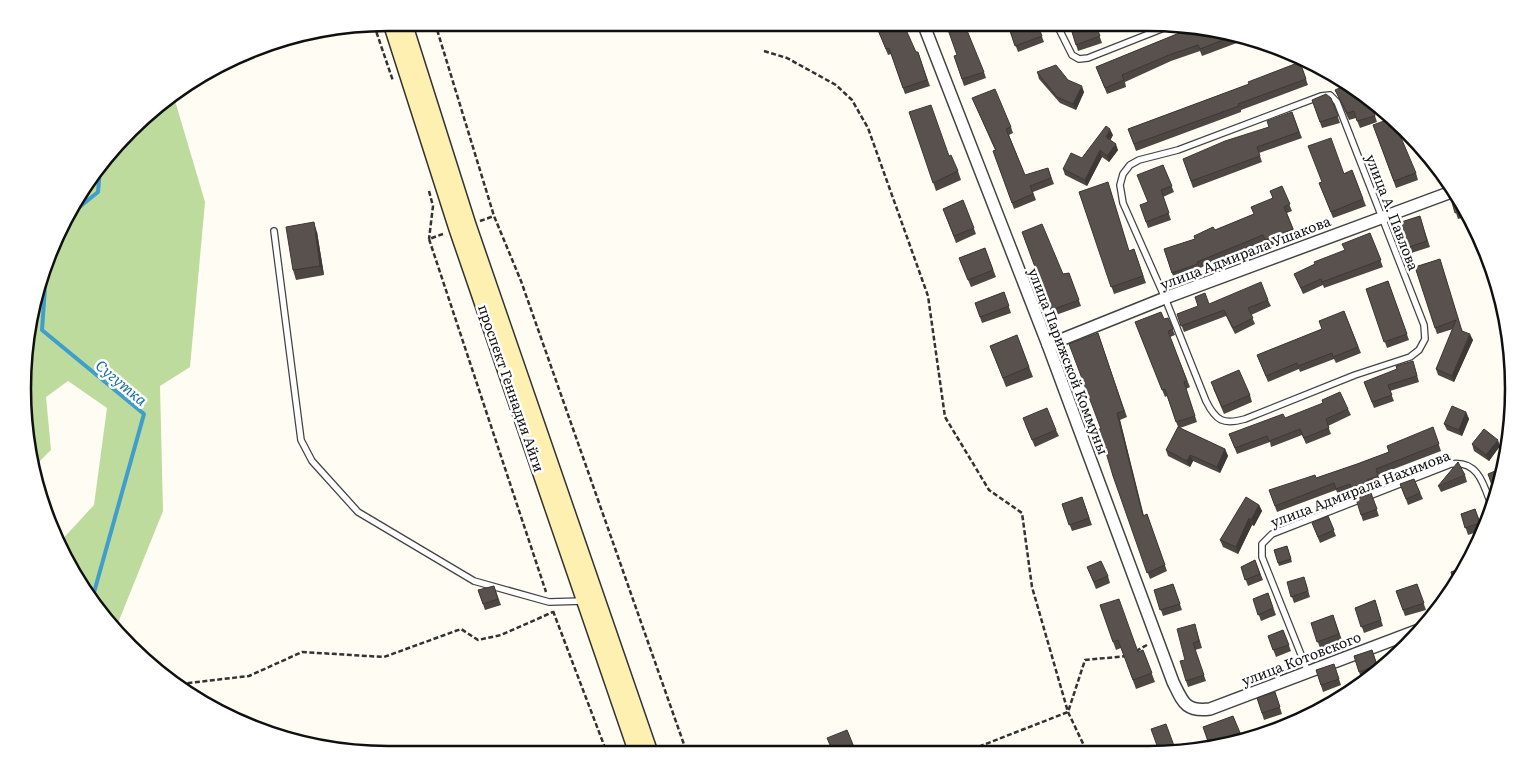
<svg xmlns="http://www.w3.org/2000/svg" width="1536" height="777" font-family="Literata,serif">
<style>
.forest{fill:#bddb9c}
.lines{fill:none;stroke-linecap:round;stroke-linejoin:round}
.stream{stroke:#409ecd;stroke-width:4}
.lane-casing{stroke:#434343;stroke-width:8}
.street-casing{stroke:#434343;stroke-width:14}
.secondary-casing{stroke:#323232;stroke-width:18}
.path{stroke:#323232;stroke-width:2.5;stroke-dasharray:5 2.5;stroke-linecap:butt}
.lane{stroke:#fff;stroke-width:5.5}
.street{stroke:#fff;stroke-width:11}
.secondary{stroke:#fef0b0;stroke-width:15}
.wall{fill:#4d4642}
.shaded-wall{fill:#3e3936}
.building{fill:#59514d;stroke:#3e3936}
.labels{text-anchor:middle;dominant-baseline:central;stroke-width:5;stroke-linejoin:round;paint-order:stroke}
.street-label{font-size:14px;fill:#101010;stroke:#fff}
.water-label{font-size:15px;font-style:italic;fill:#1870a4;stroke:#fff}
.rim{fill:none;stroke:#101010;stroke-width:2.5}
</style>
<rect width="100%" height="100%" fill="#fffcf4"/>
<polygon class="forest" points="173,94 205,202 190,367 160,386 163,511 116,628 60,550 58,544 94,505 107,408 68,381 46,397 51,450 35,466 26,436 30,317 50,249 84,185 165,98"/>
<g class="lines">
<g class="stream">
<polyline points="67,217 98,192 100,169"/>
<polyline points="47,258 42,330 144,414 93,596"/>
</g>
<defs>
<g id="lane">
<polyline points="1056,23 1072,55 1079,59 1088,58 1174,24"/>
<path d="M 1330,95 L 1337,102 L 1424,325 L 1425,339 L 1419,350 L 1410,357 L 1355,375 L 1245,419 C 1223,425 1216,421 1206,401 L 1165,298 L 1123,203 L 1120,185 L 1123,174 L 1130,165 L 1139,160 L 1178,150 L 1321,96 Z"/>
<polyline points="274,231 301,440 312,461 358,512 474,581 549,602 584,601"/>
<path d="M 1308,672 L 1262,557 L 1262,544 L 1272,534 L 1451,464 C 1479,460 1484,486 1492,507"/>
</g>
<g id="street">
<path d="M 923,23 L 1048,345 L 1173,682 C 1183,702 1185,712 1210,709 L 1424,628"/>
<polyline points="1048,345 1165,298 1454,191"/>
</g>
<g id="secondary">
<polyline points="391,23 457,229 637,753"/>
<polyline points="404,23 468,225 650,753"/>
</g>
</defs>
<use href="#lane" class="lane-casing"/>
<use href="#street" class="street-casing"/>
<use href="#secondary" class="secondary-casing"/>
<g class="path">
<polyline points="435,23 494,216 521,281 687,753"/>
<polyline points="374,25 393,81"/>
<polyline points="764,51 787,58 836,85 852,100 868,128 928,296 945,417 989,490 1022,513 1032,587 1068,712 1087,752"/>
<polyline points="429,191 433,206 429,239"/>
<polyline points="480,221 494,216"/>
<polyline points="443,234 429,239 546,592"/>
<polyline points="553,611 607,753"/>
<polyline points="1136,651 1147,645"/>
<polyline points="180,684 249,676 302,652 384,657 461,629 478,640 501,635 553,612"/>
<polyline points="965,752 1068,712 1085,660 1127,656"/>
</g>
<use href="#lane" class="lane"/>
<use href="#street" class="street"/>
<use href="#secondary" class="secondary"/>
</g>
<g class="wall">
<polygon points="875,23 916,52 918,52 930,86 905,94 891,54 888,55"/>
<polygon points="1037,23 1044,42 1018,52 1009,28"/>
<polygon points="1071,23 1095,23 1102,43 1078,51 1072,32 1074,31"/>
<polygon points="1194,27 1242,35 1250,38 1202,56 1200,51 1171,61 1125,82 1126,87 1107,94 1096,67"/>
<polygon points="954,56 984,72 986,78 964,86"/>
<polygon points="1300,62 1308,85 1241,110 1241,112 1136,151 1128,129 1249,84"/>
<polygon points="1037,72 1068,80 1084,92 1076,110 1060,103 1039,79"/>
<polygon points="1335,90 1369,97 1377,122 1360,128 1356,118 1349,120"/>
<polygon points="972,98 1011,127 1013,133 1009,135 1025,175 1048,168 1054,184 1033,192 1036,200 1014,209 993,151 995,150"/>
<polygon points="1331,98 1340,123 1322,128 1312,100"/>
<polygon points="909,112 949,156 958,171 961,180 936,191"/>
<polygon points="1292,112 1302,138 1259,153 1262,162 1193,188 1183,159 1269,127"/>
<polygon points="1373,125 1416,173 1418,180 1396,188"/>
<polygon points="1113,135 1110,140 1118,150 1109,162 1102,157 1087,186 1065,175 1063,169 1082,158"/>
<polygon points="1163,165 1174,192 1163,197 1171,220 1148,228 1140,205 1148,202"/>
<polygon points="1352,170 1366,206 1333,218 1319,183"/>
<polygon points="1282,186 1292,211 1287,213 1296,235 1268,247 1265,242 1200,268 1200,270 1174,279 1164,249 1195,239 1215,230 1254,214 1272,198"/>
<polygon points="1110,189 1129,251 1134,249 1146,283 1114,294 1079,192"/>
<polygon points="1450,195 1464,205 1469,216 1458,219"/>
<polygon points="963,200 976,234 956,243 943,209"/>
<polygon points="1420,216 1430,247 1405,255 1395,224"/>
<polygon points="317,232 324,275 296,280 293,270"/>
<polygon points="1022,232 1063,274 1069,273 1081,306 1053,316"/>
<polygon points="1370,233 1383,267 1324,288 1323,285 1303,294 1294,274 1345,250"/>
<polygon points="985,248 996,277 971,287 959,258"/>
<polygon points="1440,259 1462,331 1473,340 1454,382 1438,375 1436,369 1453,329 1437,334 1415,267"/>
<polygon points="1388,281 1409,340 1387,348 1366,289"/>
<polygon points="1004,292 1011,313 982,323 975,303"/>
<polygon points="1268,300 1271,306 1251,315 1255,324 1235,334 1226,316 1184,332 1177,314 1209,304"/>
<polygon points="1344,311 1361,353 1336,363 1334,359 1300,372 1299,369 1268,382 1257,355 1322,329"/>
<polygon points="1168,318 1175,335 1170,337 1190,387 1186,389 1197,422 1180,428 1225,449 1228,456 1220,473 1193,461 1190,467 1168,456 1166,450 1178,427 1167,396 1165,397 1135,322 1164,319"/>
<polygon points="1098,333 1127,417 1120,420 1144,516 1147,514 1167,571 1150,579 1113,476 1101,429"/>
<polygon points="1017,335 1033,377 1006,387 990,346"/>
<polygon points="1415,368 1419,382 1390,391 1394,401 1374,408 1364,382"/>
<polygon points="1213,388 1250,395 1252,402 1224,414"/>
<polygon points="1348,409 1351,415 1328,426 1331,434 1306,444 1302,435 1271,447 1270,442 1237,454 1229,434 1285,418"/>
<polygon points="1466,412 1469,419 1462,436 1447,430 1444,424"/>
<polygon points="1025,424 1056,430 1059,436 1035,447"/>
<polygon points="1433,427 1441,451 1378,475 1381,482 1369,486 1370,490 1355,497 1353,491 1339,496 1336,490 1277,512 1269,490 1316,478 1357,464 1389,452"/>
<polygon points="1472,444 1500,446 1489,461 1474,451"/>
<polygon points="1503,471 1497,492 1495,492 1488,474"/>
<polygon points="1465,475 1467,482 1441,492 1438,486"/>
<polygon points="1414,479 1423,499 1408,505 1400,484"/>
<polygon points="1371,493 1379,516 1363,521 1361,515"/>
<polygon points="1082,497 1092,525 1072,531 1062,504"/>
<polygon points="1259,505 1262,511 1254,526 1252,525 1238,554 1223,547 1220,540"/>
<polygon points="1475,509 1483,530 1468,535 1461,514"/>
<polygon points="1328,516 1336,536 1320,543 1312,523"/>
<polygon points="1287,546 1292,562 1279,566 1274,550"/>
<polygon points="1255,560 1263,580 1248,586 1241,567"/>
<polygon points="1087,567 1108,576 1110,583 1096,589"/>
<polygon points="1287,582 1306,583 1310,597 1294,603"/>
<polygon points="1173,584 1182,610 1163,616 1154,590"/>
<polygon points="1417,584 1426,610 1405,616 1396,591"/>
<polygon points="494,586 501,605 485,610 478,590"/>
<polygon points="1268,593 1276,615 1261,621 1253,599"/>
<polygon points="1375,600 1383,626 1364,633 1355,608"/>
<polygon points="1100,605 1138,652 1143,650 1155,682 1136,689 1121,648 1116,650"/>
<polygon points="1333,615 1342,640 1320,648 1311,623"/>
<polygon points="1283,630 1291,651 1276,657 1268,636"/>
<polygon points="1197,631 1202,648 1195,650 1206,681 1188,687 1186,681 1185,660"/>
<polygon points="1372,650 1379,670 1377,672 1361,678 1354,656"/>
<polygon points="1334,664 1341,685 1323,692 1316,670"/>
<polygon points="1275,692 1282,714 1264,720 1257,698"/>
<polygon points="1233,716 1242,739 1210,747 1203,727"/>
<polygon points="847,730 856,752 833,752"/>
</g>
<g class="shaded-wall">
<polygon points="1082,86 1084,92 1076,110 1073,104"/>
<polygon points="1110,129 1113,135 1109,143 1106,137"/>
<polygon points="1116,144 1118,150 1109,162 1107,156"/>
<polygon points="1100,150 1102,157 1087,186 1085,180"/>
<polygon points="314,222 317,232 324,275 320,266"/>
<polygon points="1470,334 1473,340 1454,382 1452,376"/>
<polygon points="1466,412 1469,419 1462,436 1459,430"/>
<polygon points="1117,413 1120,420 1145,522 1143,516"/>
<polygon points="1498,440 1500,446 1489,461 1486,455"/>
<polygon points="1225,449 1228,456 1220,473 1217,467"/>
<polygon points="1190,455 1193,461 1190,467 1187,461"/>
<polygon points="1259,505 1262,511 1254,526 1251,520"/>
<polygon points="1249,518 1252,525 1238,554 1236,547"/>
</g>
<g class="building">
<polygon points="875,23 903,23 916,52 918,52 927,80 903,88 889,48 886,49"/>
<polygon points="957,23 964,23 984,72 962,79 954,56 957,55 947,27"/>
<polygon points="1011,23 1037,23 1042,36 1015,46 1009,28 1012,27"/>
<polygon points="1071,23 1078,23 1072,25"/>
<polygon points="1082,23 1095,23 1100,36 1076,45 1072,32"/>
<polygon points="1194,27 1239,34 1200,49 1198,45 1169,55 1122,75 1124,80 1105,88 1096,67"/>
<polygon points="1300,62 1306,79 1238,104 1239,106 1134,144 1128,129 1249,84 1248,82"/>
<polygon points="1056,65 1068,80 1082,86 1073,104 1057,97 1037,72"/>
<polygon points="1348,84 1369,97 1375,116 1357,121 1354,111 1347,113 1335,90"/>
<polygon points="995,89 1011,127 1006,129 1025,175 1048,168 1051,178 1030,186 1033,194 1012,203 993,151 996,150 972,98"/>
<polygon points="1326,94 1331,98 1338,116 1320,122 1312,100"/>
<polygon points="931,105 949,156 951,155 958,171 933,183 909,112"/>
<polygon points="1292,112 1299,132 1257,147 1260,156 1191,181 1183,159 1225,141 1269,127 1267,121"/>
<polygon points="1392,118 1394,121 1416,173 1394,181 1373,125"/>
<polygon points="1106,126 1110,129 1106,137 1116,144 1107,156 1100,150 1085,180 1063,169 1071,153 1082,158"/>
<polygon points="1331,138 1344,174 1352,170 1363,199 1331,212 1319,183 1322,182 1308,146"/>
<polygon points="1163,165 1172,186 1161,190 1169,213 1146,222 1140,205 1148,202 1137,175"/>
<polygon points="1108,182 1129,251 1134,249 1143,276 1111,287 1079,192"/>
<polygon points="1282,186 1290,204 1284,207 1293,229 1265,240 1263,235 1197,262 1198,264 1172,273 1164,249 1195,239 1194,236 1213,227 1215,230 1254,214 1251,207 1273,198 1270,191"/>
<polygon points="1455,193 1464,205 1466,210 1455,213 1450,195"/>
<polygon points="963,200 974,228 954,236 943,209"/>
<polygon points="1420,216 1427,241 1403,249 1395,224"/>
<polygon points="314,222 320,266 293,270 286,227"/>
<polygon points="1042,224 1063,274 1069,273 1079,300 1051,310 1022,232"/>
<polygon points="1370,233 1381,260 1322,282 1321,279 1301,288 1294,274 1315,264 1314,262 1345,250 1342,244"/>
<polygon points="985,248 993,270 968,280 959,258"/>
<polygon points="1440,259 1462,331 1470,334 1452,376 1436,369 1456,320 1435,328 1415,267"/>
<polygon points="1388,281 1407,334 1384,342 1366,289"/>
<polygon points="1261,282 1268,300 1248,308 1253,318 1233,328 1224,310 1181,326 1177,314 1198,306 1195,297 1205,293 1209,304"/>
<polygon points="1004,292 1009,306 980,317 975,303"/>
<polygon points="1344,311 1358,347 1333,357 1332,353 1298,366 1297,363 1266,376 1257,355 1322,329 1319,321"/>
<polygon points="1161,312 1164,319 1168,318 1173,329 1168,331 1187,381 1184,382 1195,416 1176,422 1165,389 1162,390 1135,322"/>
<polygon points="1098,333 1124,411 1117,413 1143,516 1147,514 1165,565 1147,573 1113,476 1099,429 1101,429 1069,344"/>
<polygon points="1017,335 1029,367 1003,378 990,346"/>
<polygon points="1413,361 1417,376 1388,385 1392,395 1372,402 1364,382 1397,369 1396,366"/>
<polygon points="1239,370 1250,395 1222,407 1211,382"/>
<polygon points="1340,392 1348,409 1326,419 1329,428 1304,438 1300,429 1269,441 1267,436 1235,448 1229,434 1283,414 1285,418 1323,403 1322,400"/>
<polygon points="1452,406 1466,412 1459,430 1444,424"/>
<polygon points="1047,408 1056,430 1032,440 1023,418"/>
<polygon points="1178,427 1225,449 1217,467 1190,455 1187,461 1166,450"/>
<polygon points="1433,427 1439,444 1376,469 1378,476 1367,480 1368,484 1352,490 1350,484 1336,489 1334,483 1275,506 1269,490 1315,475 1316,478 1357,464 1389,452 1387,446"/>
<polygon points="1484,429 1498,440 1486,455 1472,444"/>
<polygon points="1458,462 1465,475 1438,486"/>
<polygon points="1502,468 1503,471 1501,483 1497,493 1495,487 1493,488 1488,474"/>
<polygon points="1414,479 1420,493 1406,499 1400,484"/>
<polygon points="1371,493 1377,509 1361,515 1356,499"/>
<polygon points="1082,497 1089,518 1069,525 1062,504"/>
<polygon points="1246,497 1259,505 1251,520 1249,518 1236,547 1220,540"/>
<polygon points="1475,509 1480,523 1465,528 1461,514"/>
<polygon points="1328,516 1334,530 1318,537 1312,523"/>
<polygon points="1287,546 1291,559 1278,563 1274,550"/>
<polygon points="1255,560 1260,574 1245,580 1241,567"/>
<polygon points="1101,561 1108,576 1094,582 1087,567"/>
<polygon points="1464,567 1454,583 1451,572"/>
<polygon points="1304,577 1308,591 1291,597 1287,582"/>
<polygon points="1173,584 1180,604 1160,610 1154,590"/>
<polygon points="1417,584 1424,603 1403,610 1396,591"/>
<polygon points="494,586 498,599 483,604 478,590"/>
<polygon points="1268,593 1273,608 1258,615 1253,599"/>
<polygon points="1119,599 1138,652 1143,650 1152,673 1133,680 1118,640 1113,642 1100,605"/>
<polygon points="1375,600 1381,620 1361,627 1355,608"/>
<polygon points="1333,615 1339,634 1317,642 1311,623"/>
<polygon points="1195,624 1199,641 1193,643 1204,675 1186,681 1180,661 1185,660 1177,629"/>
<polygon points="1283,630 1289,645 1273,650 1268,636"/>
<polygon points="1372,650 1377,665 1359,672 1354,656"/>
<polygon points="1334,664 1339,679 1321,685 1316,670"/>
<polygon points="1275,692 1280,707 1262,713 1257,698"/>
<polygon points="1233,716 1241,735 1210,747 1203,727"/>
<polygon points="1166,724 1176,751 1164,751 1164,750 1159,751 1151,729"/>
<polygon points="847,730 854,747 843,752 833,752 827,738"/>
</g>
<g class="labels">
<g class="street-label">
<text transform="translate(1393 212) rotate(69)">улица А. Павлова</text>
<text transform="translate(1245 252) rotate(-21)">улица Адмирала Ушакова</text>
<text transform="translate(1069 361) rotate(69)">улица Парижской Коммуны</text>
<text transform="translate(512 388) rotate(71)">проспект Геннадия Айги</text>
<text transform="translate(1360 488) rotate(-21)">улица Адмирала Нахимова</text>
<text transform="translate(1301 658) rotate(-21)">улица Котовского</text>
</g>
<g class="water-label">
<text transform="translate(122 382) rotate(40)">Сугутка</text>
</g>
</g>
<path d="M0 0H1536V777H0ZM388 31H1148A357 357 0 0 1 1505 388V389A357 357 0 0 1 1148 746H388A357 357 0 0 1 31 389V388A357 357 0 0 1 388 31Z" fill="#fff" fill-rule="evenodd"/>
<path class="rim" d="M388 31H1148A357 357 0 0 1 1505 388V389A357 357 0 0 1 1148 746H388A357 357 0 0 1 31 389V388A357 357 0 0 1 388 31Z"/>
</svg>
